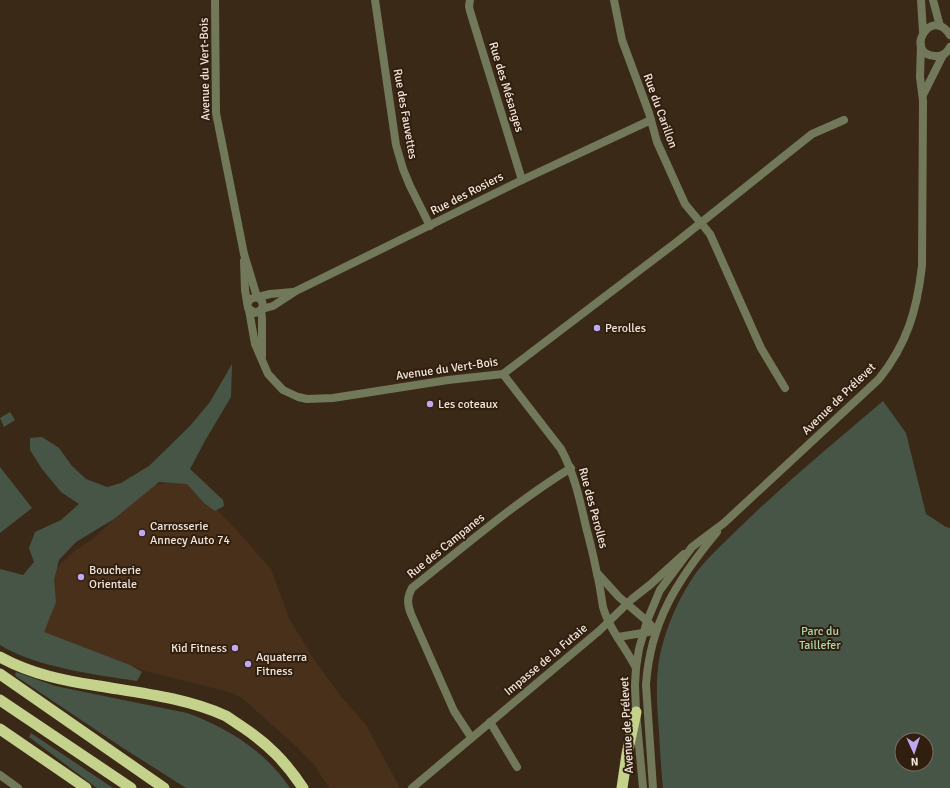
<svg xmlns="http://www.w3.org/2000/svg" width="950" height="788" font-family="Signika,sans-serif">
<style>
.built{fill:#48301a}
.green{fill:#475547;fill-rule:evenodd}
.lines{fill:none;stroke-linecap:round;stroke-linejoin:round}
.minor{stroke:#72785a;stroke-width:8}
.tertiary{stroke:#72785a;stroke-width:8}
.trunk{stroke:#c4d28c;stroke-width:11}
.poi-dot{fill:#c1a8f3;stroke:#301f0e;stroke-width:1.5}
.labels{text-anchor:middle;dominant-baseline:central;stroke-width:4;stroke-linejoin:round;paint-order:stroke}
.street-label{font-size:12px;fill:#f1e4da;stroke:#301f0e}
.poi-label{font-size:12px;fill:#f1e4da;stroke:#301f0e;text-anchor:start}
.park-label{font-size:12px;fill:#acd6af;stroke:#301f0e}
</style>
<rect width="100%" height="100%" fill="#3b2918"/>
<polygon class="built" points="176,482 185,483 192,486 203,496 232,525 271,569 289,618 313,658 339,694 366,725 400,788 329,788 315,766 298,748 241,697 226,691 142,670 42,633 30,592 77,549 94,538 151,485"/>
<g class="green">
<path d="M 232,364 L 231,397 L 206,439 L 190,469 L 223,500 L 224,506 L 215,511 L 204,503 L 187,484 L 159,482 L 114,519 L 76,542 L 59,560 L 54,580 L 56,602 L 44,632 L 130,665 L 142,672 L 137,681 C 97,675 35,667 0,645 L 0,569 L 23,575 L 34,562 L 29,548 L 35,532 L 61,520 L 79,504 L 61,492 L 42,469 L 30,450 L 30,438 L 42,437 L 59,448 L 72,466 L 86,479 L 107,487 L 121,483 L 149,466 L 190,426 L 210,402 Z"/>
<path d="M 883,401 L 906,433 L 926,514 L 946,527 L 950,528 L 950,788 L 663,788 C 661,769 660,750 659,731 C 657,706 655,680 660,655 C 666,627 679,597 696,573 C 708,557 724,543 738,529 C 784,484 834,443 883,401 ZM 902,740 L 926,740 L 926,764 L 902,764 Z"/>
<polygon points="10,412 15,420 4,427 0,418"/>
<polygon points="0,467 32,508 0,533"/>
<path d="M 16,672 L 55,686 L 187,713 C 228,728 265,751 290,788 L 186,788 L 123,748 L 17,677 L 15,675 Z"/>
<polygon points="31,733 113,788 97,788 29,737"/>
</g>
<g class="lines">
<g class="minor">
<polyline points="215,0 216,113 244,254 257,297"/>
<polyline points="375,0 396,145 403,169 410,186 430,226"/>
<polyline points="470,0 469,6 470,11 522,180"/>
<polyline points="614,0 622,40 649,113 657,142 685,204 710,234 761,348 785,388"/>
<polyline points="244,261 245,290 248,308 255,313 261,310 263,306 262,301 257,297 250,299 248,303"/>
<polyline points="258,297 270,294 293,292"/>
<polyline points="262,309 273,306 296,291 522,180 651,120"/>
<polyline points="249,310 255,344 268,374 283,390 298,397 307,399 333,398 448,380 503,374 678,241 812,134 844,120"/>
<polyline points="261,310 262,318 262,356"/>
<path d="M 503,374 L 561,449 C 574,473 580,500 586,527 C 590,542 594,558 597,574 C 600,585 601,596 603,607 C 609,629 626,648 636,668"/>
<polyline points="598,574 619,597 647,621 656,631"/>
<polyline points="618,637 649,632"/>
<polyline points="490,722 517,767"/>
<path d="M 471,737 L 454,711 L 411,614 C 407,604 407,597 412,588 C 464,547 514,503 571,468"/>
<polyline points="0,775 18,788"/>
<polyline points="412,788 599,631 632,599 651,584 684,554"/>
</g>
<g class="tertiary">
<polyline points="921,0 923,32"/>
<polyline points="933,0 940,26"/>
<path d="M 950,35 C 931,5 903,54 935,56 C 942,57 947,53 950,47"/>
<polyline points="923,95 943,55"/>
<path d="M 643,788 L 636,712 L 635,685 L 636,668 L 639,649 L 647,621 L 660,590 L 692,547 L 724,523 L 879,379 C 907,344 917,310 922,266 L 923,101 L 920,77 L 921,45"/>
<path d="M 653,788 L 646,685 C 650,622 678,579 717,532"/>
</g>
<g class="trunk">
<path d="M 0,657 C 31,674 65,681 99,686 C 141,693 186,698 226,716 C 231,719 236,723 241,726 C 268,744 285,761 303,788"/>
<polyline points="0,674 164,788"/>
<polyline points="0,700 131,788"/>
<polyline points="0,729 86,788"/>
<polyline points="622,788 627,754 636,712"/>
</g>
</g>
<g class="poi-dot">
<circle cx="597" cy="328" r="4"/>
<circle cx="430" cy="404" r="4"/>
<circle cx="142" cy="533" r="4"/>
<circle cx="81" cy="577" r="4"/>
<circle cx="235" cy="648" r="4"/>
<circle cx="248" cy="664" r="4"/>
</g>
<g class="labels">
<g class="street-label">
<text transform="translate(205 69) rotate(-91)">Avenue du Vert-Bois</text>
<text transform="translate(506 87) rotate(73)">Rue des Mésanges</text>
<text transform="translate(660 111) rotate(70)">Rue du Carillon</text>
<text transform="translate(405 114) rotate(80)">Rue des Fauvettes</text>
<text transform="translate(467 194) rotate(-27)">Rue des Rosiers</text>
<text transform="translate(447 369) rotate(-8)">Avenue du Vert-Bois</text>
<text transform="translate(839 399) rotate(-44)">Avenue de Prélevet</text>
<text transform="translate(593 508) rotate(75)">Rue des Perolles</text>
<text transform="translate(446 546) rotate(-39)">Rue des Campanes</text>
<text transform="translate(546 660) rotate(-40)">Impasse de la Futaie</text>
<text transform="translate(627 725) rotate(-93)">Avenue de Prélevet</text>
</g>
<g class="poi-label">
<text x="605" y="328">Perolles</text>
<text x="438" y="404">Les coteaux</text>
<text x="150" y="526">Carrosserie<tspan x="150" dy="14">Annecy Auto 74</tspan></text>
<text x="89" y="570">Boucherie<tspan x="89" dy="14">Orientale</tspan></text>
<text x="227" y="648" text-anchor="end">Kid Fitness</text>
<text x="256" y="657">Aquaterra<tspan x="256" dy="14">Fitness</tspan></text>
</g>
<g class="park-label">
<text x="820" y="631">Parc du<tspan x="820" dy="14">Taillefer</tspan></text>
</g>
</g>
<g transform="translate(914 752) rotate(177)"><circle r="19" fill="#301f0e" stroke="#7d6e60"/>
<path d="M0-3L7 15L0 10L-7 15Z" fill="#c1a8f3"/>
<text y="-6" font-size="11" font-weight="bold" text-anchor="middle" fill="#f1e4da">N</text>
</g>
</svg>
